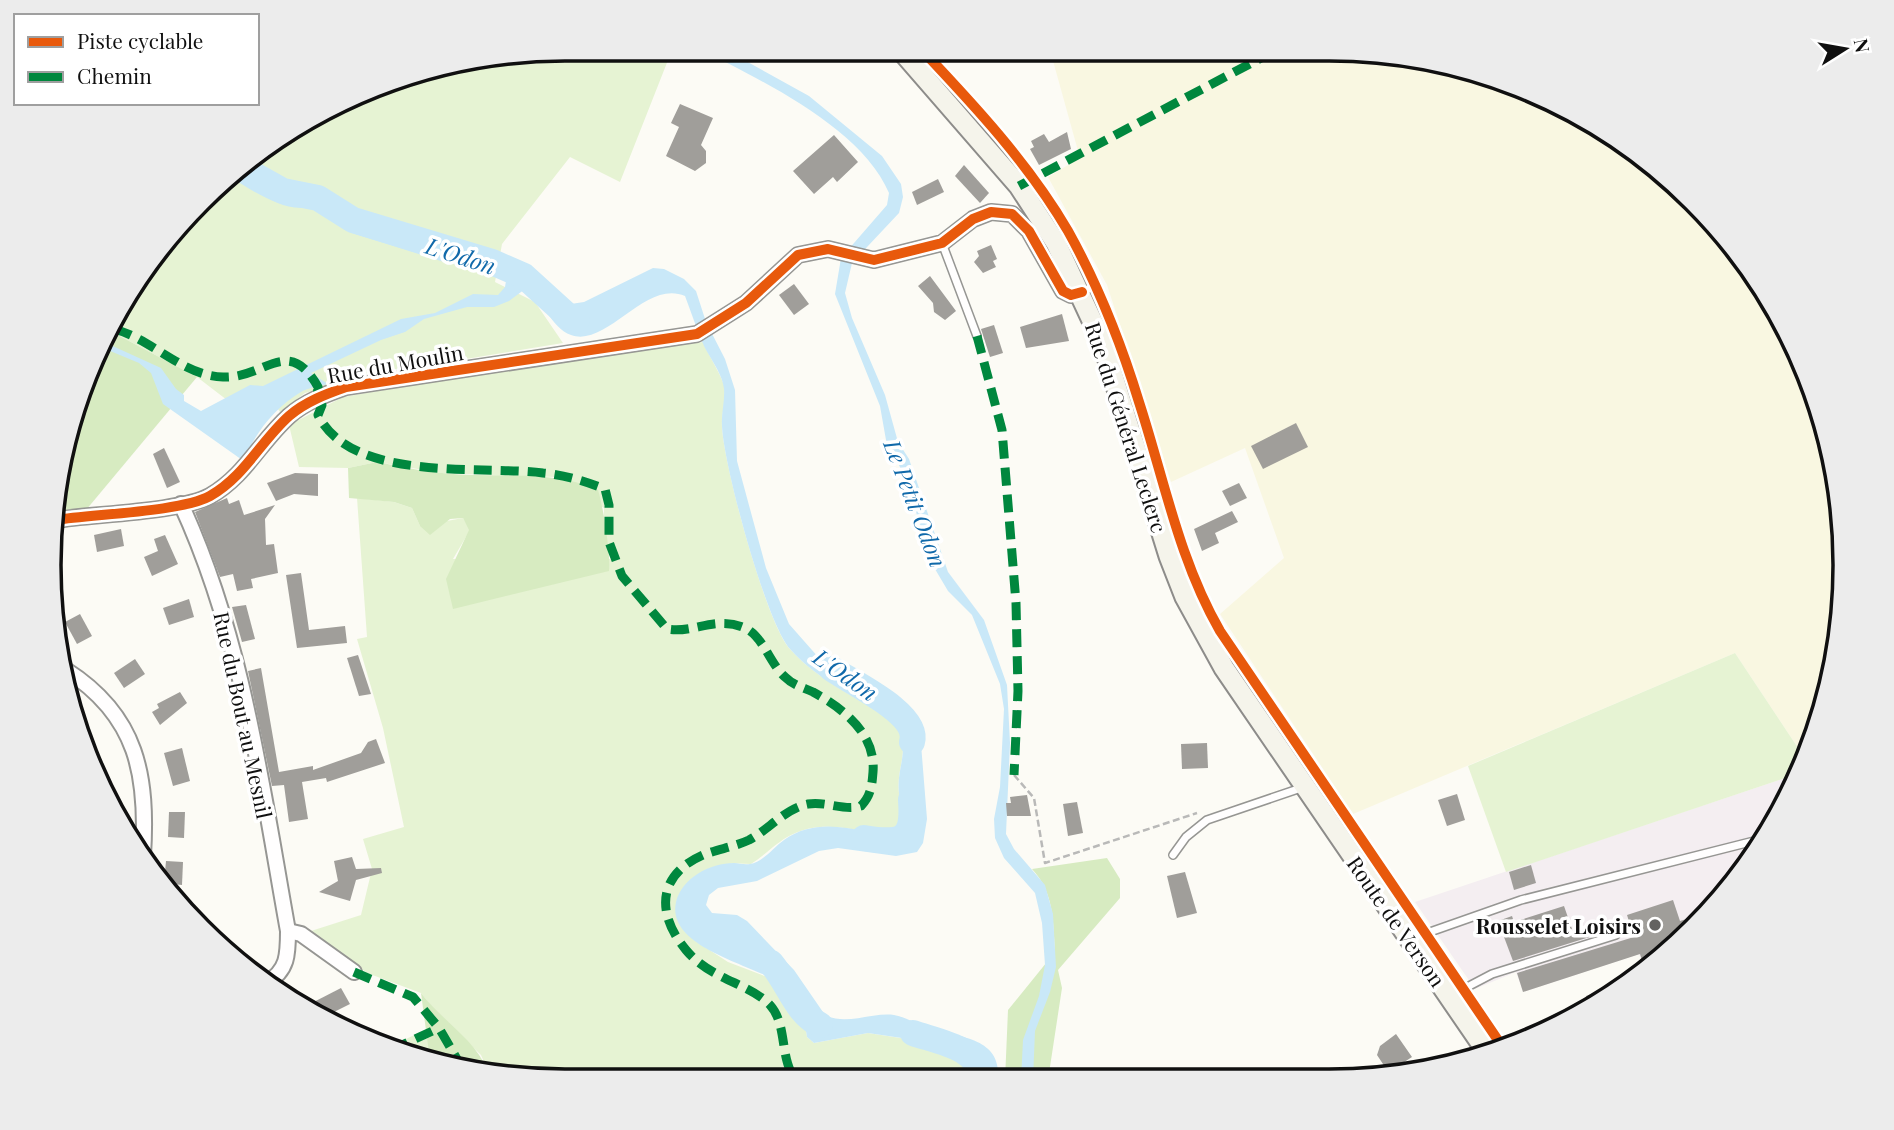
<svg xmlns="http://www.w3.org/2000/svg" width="1894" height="1130" font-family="'Playfair Display',serif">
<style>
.industrial{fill:#f4eef1}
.farmland{fill:#f9f7e1}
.green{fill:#e6f3d3}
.forest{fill:#d7ebc1}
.water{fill:#c9e8f8}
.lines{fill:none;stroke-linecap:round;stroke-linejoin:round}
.river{stroke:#c9e8f8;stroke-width:26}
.building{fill:#a09e9a}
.lane-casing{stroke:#969693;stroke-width:10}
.street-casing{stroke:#969693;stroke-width:18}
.secondary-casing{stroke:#8d8c8a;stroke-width:23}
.path{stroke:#b9b9b8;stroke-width:2.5;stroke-dasharray:7 3.5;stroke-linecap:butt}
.lane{stroke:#fffefe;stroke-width:7}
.street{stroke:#fffefe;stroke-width:14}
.secondary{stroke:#f5f4eb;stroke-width:19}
.quiet{stroke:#00873e;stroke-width:9;stroke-dasharray:18 9;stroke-linecap:butt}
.cycleway-casing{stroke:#fff;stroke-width:15}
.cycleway{stroke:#e8590c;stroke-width:10}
.poi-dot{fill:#636260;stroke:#fff;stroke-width:2.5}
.labels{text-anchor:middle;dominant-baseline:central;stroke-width:7;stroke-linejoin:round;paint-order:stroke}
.street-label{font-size:21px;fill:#101010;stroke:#fff}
.poi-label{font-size:21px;font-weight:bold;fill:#101010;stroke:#fff;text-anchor:end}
.water-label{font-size:23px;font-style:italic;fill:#1069aa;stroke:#fff}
.rim{fill:none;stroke:#101010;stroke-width:3.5}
</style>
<rect width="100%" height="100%" fill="#fcfbf5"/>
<polygon class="industrial" points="1800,773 1758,852 1670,953 1645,970 1639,954 1523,992 1516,972 1475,989 1415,902"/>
<g class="farmland">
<polygon points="944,50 1048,50 957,62"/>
<polygon points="1050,50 1363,50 1495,77 1616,136 1694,200 1758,279 1806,368 1835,465 1845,565 1835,666 1806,760 1735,653 1353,814 1220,614 1284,558 1245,448 1171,482 1107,285 1048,177 1080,158"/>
</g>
<g class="green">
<polygon points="565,49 672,50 620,182 570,157 502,244 495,282 535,302 563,343 375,374 305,393 280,412 269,396 240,410 197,377 112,332 155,251 251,155 400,76"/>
<path d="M 703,342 C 709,356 719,371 724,385 C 727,398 721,414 722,427 C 724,466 766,623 790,649 C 819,682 864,700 898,726 C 910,754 896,767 899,793 C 900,808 914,827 902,841 C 867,833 826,817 791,835 C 777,842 765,855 751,864 C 716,861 693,870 676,902 L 681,924 L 694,940 L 728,962 L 780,982 L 792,993 L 805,1022 L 807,1037 L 814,1043 L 868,1033 L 952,1046 L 964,1058 L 974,1080 L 531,1080 L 488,1071 L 481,1055 L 435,1011 L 421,993 L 367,973 L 311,931 L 361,915 L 372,869 L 363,839 L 404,827 L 383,728 L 357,639 L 367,637 L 357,498 L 394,502 L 412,508 L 420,526 L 463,518 L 470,530 L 453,559 L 611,559 L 604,533 L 604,508 L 555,477 L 441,473 L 377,462 L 348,468 L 299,467 L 289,425 L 343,397 L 498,370 Z"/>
<polygon points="1735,653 1806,760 1800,773 1506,872 1468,766"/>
<polygon points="427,1029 430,1060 399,1053 387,1048"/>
</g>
<g class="forest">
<polygon points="112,332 197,377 86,510 57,514 76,400"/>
<path d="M 377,462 C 399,466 420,471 442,473 C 495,479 549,468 598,490 C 603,505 611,556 609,571 L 453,609 L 446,579 L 469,530 L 463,518 L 450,519 L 430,535 L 420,526 L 412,508 L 394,502 L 349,498 L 348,468 Z"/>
<path d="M 1107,858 L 1120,879 L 1120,898 L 1058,970 L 1062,988 L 1048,1080 L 1005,1080 L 1008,1010 L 1055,952 C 1053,921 1054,892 1032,869 Z"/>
<path d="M 421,993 C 442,1021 474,1038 488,1071 L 430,1060 Z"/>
</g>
<g class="water">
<path d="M 700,49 L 724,49 L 809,96 L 882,156 L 901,184 L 903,197 L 899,213 L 852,263 L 845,293 L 852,318 L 885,395 L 898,442 L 909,459 L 948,572 L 984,620 L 1007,685 L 1010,743 L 1006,834 L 1014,849 L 1045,885 L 1053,914 L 1056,967 L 1050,992 L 1035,1031 L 1033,1080 L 1021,1080 L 1023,1040 L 1039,996 L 1045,965 L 1042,923 L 1035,893 L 1004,858 L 995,838 L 994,819 L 1000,787 L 1004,709 L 1000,684 L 972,615 L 948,591 L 935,569 L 903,473 L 886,440 L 880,406 L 835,294 L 841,258 L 887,205 L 889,193 C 861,127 760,80 700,49 Z"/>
<path d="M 240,167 L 362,221 L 503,269 L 543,296 L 564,305 L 584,302 L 653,268 L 664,269 L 684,279 L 696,291 L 706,322 L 725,359 L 735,390 L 737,461 L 766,568 L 789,624 L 819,658 L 907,717 L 921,744 L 927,819 L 923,843 L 917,852 L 896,856 L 838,848 L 819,851 L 757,881 L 718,888 L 709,895 L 706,905 L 712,913 L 737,915 L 747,921 L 794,970 L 825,1015 C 846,1026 872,1012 894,1015 C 906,1017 918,1025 930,1028 C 960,1038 1002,1037 998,1080 L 974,1080 C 970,1063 959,1048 942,1044 L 868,1033 L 814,1043 L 807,1037 C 805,1023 800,1005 791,992 C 773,967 665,953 676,902 C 682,878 710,863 734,863 C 739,863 744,865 750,864 C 762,863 774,847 784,840 C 820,814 864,832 902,841 C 914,827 900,808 899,793 C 896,767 910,754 898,726 C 863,700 819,682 790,649 C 766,623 723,463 722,426 C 721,414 725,401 724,389 C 723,375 710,358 704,346 C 697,330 691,312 685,296 C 645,279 607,348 571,335 C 551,328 543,299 525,289 L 509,301 L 494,307 L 467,307 L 424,319 L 405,332 L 381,340 L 311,373 L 328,384 C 319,386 308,388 301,392 C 277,406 251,436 245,462 L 163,404 L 151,373 L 139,363 L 103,348 L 106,343 L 161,368 L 176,389 L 184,395 L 184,401 L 201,411 L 250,385 L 263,386 L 401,319 L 435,313 L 473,294 L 498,295 L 505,287 L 506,281 L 497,273 L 444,262 L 352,233 L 330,214 L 311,206 C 287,215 250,189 230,177 Z"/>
</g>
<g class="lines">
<g class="river">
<polyline points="240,167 283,191 318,198 353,220 492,262 524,276 568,316 577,319"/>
<path d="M 832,669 C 853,683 920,714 912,742"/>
<path d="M 864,838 C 901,844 914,841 911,800"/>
<path d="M 771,963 C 789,984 795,1012 820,1025"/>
<path d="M 913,1033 C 935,1041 984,1048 980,1080"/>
</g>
</g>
<g class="building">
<polygon points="680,104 713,118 701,145 706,151 706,163 695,171 666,156 679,127 671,123"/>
<polygon points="1067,132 1071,149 1039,165 1030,149 1034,147 1031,141 1044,134 1049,142"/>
<polygon points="834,135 858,162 837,182 833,177 814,194 793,171"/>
<polygon points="964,165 989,193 980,203 955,176"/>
<polygon points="938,179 944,192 917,205 912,192"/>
<polygon points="991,245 997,259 993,261 996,267 983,273 974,262 979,256 977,251"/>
<polygon points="930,276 956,311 945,320 934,312 933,303 918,286"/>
<polygon points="794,284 809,304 794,315 779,295"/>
<polygon points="1062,314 1069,341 1026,348 1020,327"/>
<polygon points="994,325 1003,353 990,357 981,329"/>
<polygon points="1296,423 1308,447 1263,469 1251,446"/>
<polygon points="164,448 180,482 167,488 153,454"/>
<polygon points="295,473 318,474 318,496 294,494 276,501 267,483"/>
<polygon points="1239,483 1247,498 1230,506 1222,491"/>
<polygon points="227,498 229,504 239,500 244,515 275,505 265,519 266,545 274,544 278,573 251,579 253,588 237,591 233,574 220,577 195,512"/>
<polygon points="1232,511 1238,522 1215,533 1219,543 1202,551 1194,529"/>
<polygon points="121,529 124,546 97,552 94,535"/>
<polygon points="165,535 178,564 152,576 144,557 158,551 154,539"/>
<polygon points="301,573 309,630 345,626 347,643 297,648 286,575"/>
<polygon points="189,599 194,617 169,625 163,608"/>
<polygon points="246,605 255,639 242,642 232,607"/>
<polygon points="80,614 92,636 77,644 65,622"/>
<polygon points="358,655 371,694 359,696 347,658"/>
<polygon points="135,659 145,674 124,688 114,673"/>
<polygon points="261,668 279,772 313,766 313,770 361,753 368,742 376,739 385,763 327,782 326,778 302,782 308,819 289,822 284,785 272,786 248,671"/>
<polygon points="180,692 187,703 160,725 152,712 159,708 157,704"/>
<polygon points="1207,743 1208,768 1182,769 1181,744"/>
<polygon points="182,748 190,781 173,786 164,753"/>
<polygon points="1457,794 1465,820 1447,826 1438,800"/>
<polygon points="1027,795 1031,816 1007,816 1006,803 1011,803 1010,797"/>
<polygon points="1077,802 1083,833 1068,836 1063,804"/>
<polygon points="169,812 185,812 184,838 168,837"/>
<polygon points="352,857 356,869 381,868 382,873 356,880 350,901 319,892 338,881 334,861"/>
<polygon points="166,861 183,862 182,885 164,883"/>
<polygon points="1531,865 1536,883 1514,890 1509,872"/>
<polygon points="1185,872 1197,913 1177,918 1167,876"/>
<polygon points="1673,900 1680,921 1703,914 1670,953 1645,970 1640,954 1523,992 1517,973 1634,937 1627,915"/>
<polygon points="1564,906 1573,932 1594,925 1596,935 1513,961 1498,921 1512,916 1514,922"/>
<polygon points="1619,985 1621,988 1590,1009 1586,996"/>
<polygon points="341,988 350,1004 324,1017 304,1007"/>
<polygon points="1396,1034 1412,1057 1395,1068 1393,1065 1385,1067 1377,1055 1380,1046"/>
</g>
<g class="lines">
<defs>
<g id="lane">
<polyline points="942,243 977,336"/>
<polyline points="1082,292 1096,285"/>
<polyline points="1173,855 1186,837 1207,820 1304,787"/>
<polyline points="1410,939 1521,900 1766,838"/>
<polyline points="1450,996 1492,974 1616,935"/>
</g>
<g id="street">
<path d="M 181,504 C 243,638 262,787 288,931 C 288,954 288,971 266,983"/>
<path d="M 56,520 C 93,514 181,512 210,496 C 245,476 260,442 289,416 C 305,402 326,394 346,387 L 697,334 L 746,303 L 798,255 L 828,249 L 874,260 L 942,243 L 973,219 L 991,212 L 1012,214 L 1029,231 L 1063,291 L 1071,295 L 1082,292"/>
<path d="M 66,670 C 138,716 148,776 143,856"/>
<polyline points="288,931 301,934 354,972"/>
</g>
<polyline id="secondary" points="900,49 1019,186 1056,243 1103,344 1169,556 1185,597 1224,668 1489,1055"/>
</defs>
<use href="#lane" class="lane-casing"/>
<use href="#street" class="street-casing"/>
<use href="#secondary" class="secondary-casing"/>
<polyline class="path" points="1014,775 1034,798 1045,863 1197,813"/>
<use href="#lane" class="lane"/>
<use href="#street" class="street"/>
<use href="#secondary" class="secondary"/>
<g class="quiet">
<polyline points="1019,186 1276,50"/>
<path d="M 114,329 C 152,339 183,376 223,377 C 265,379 288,334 318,387 L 317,397 L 322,405 L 318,415 C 352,483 480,465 543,473 C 565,475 584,481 605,489 L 609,505 L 609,542 L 622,576 L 667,629 C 693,634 716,615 745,628 C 763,636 770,664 785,677 C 793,685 802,687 813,692 C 844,709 876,734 873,772 C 872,785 871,796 861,806 C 843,811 826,801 808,804 C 786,808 768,830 749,840 C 734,847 718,849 703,855 C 657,875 656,914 686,950 C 711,980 749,983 770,1005 C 788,1025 779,1059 796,1080"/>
<polyline points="977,336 1002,430 1016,603 1018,691 1014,775"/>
<polyline points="354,972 413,997 439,1028 461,1066"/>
<polyline points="391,1050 439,1028"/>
</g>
<defs>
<g id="cycleway">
<path d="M 922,50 C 974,105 1029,164 1068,231 C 1098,285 1121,343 1139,402 C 1164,479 1179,560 1220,631 L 1504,1049"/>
<path d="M 56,520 C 93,514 181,512 210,496 C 245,476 260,442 289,416 C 305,402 326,394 346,387 L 697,334 L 746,303 L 798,255 L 828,249 L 874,260 L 942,243 L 973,219 L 991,212 L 1012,214 L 1029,231 L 1063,291 L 1071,295 L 1082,292"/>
</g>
</defs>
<use href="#cycleway" class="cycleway-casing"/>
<use href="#cycleway" class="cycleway"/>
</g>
<circle class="poi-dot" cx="1655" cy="925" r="7"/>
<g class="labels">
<g class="street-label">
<text transform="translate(395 363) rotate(-10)">Rue du Moulin</text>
<text transform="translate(1127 427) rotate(72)">Rue du Général Leclerc</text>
<text transform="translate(244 715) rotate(78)">Rue du Bout au Mesnil</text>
<text transform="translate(1397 921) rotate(55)">Route de Verson</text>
</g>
<g class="poi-label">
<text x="1641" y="925">Rousselet Loisirs</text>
</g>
<g class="water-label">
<text transform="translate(461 255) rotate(18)">L'Odon</text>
<text transform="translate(916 503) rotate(69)">Le Petit Odon</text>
<text transform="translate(846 674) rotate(35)">L'Odon</text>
</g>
</g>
<path d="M0 0H1894V1130H0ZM565 61H1329A504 504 0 0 1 1833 565V565A504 504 0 0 1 1329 1069H565A504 504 0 0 1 61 565V565A504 504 0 0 1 565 61Z" fill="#ececec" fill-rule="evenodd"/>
<path class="rim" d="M565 61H1329A504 504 0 0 1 1833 565V565A504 504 0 0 1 1329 1069H565A504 504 0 0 1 61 565V565A504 504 0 0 1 565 61Z"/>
<rect x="14" y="14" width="245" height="91" fill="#ffffff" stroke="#9f9f9f" stroke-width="2"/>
<rect x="28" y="37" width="35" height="10" fill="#e8590c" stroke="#9f9f9f" stroke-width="2"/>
<text x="77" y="49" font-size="21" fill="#101010">Piste cyclable</text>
<rect x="28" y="72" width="35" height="10" fill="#00873e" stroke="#9f9f9f" stroke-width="2"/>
<text x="77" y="84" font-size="21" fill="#101010">Chemin</text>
<g transform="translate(1845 49) rotate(79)" stroke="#ffffff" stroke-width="5" paint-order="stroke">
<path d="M0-5L12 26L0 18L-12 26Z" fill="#101010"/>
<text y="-10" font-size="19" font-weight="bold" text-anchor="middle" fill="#101010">N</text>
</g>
</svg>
